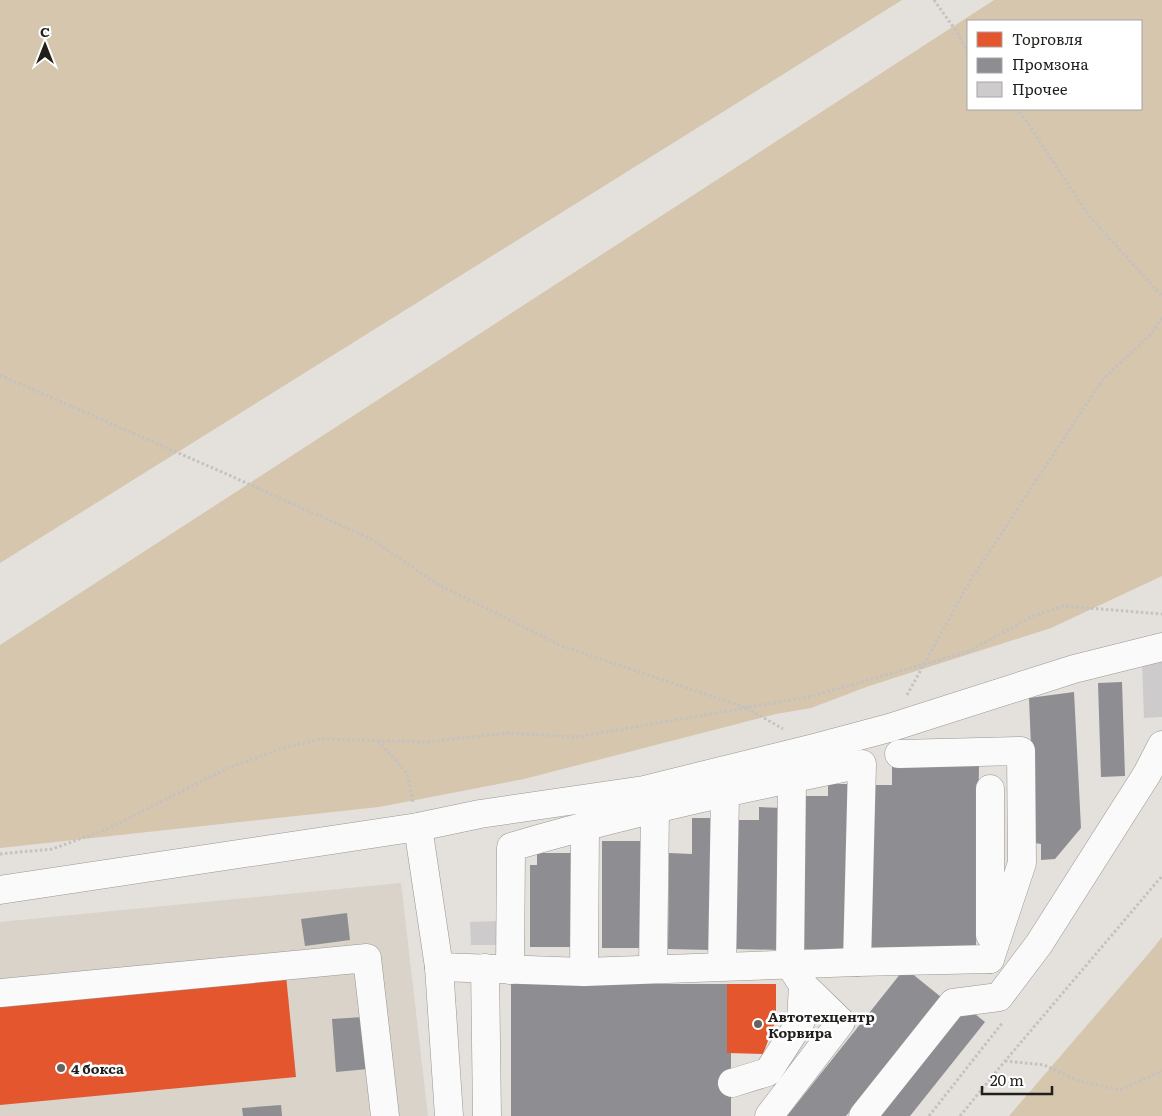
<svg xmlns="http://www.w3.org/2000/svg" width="1162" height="1116" font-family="Literata,serif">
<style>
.built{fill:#d9d3c9}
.green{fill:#d5c6ad;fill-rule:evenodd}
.shops{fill:#e4572e}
.industry{fill:#8d8d92}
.building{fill:#cdcbcb}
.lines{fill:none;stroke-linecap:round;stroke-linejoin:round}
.minor-casing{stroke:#989692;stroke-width:29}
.path{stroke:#c3c2c0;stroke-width:3;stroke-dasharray:2.5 2.5;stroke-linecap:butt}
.minor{stroke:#fbfafa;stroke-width:28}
.poi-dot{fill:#65635f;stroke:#fff;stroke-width:2}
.labels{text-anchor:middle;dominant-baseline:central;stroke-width:5;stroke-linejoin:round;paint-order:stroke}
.poi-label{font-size:14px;font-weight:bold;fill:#211f1b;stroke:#fff;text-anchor:start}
</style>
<rect width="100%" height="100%" fill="#e4e1dc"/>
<polygon class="built" points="401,883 428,1116 0,1116 0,922"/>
<g class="green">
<polygon points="0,0 902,0 0,563"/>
<path d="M 994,0 L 1162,0 L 1162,576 L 1051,628 L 869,686 L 811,708 L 776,714 L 524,779 L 379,807 L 0,848 L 0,645 ZM 968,21 L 1141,21 L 1141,109 L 968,109 Z"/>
<polygon points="1162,937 1162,1116 1009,1116 1150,952"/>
</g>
<g class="shops">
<polygon points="286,975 296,1077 0,1105 0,1002"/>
<polygon points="727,984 776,984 776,1020 763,1054 727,1053"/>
</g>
<g class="industry">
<polygon points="1122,682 1125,776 1101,777 1098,683"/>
<polygon points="1074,692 1081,828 1055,859 1041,860 1041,844 1035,843 1029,698"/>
<polygon points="892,763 979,765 976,947 868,949 870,785 892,785"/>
<polygon points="828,784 851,784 846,950 802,949 805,796 828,796"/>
<polygon points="759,807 783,808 780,950 735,949 738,820 759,820"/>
<polygon points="692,818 716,818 712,950 668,949 669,853 692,854"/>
<rect x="602" y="841" width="46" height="107"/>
<polygon points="537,853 578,853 578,947 530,947 530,865 537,865"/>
<polygon points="347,913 350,940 305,946 301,919"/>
<polygon points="905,968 941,997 846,1116 787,1116"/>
<polygon points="511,984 727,984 727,1053 731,1053 731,1116 511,1116"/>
<polygon points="965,1006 985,1022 910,1116 877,1116"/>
<polygon points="363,1017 368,1069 336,1072 332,1019"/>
<polygon points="281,1105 282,1116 243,1116 242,1108"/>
</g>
<g class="building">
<polygon points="1142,662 1162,662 1162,717 1144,718"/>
<polygon points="496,921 497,945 471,945 470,922"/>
</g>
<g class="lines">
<defs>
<g id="minor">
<polyline points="899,754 1021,751 1022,863 990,959"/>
<polyline points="990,789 990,935"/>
<polyline points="418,827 439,967 449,1116"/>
<polyline points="0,890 418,827 480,814 644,790 814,748 889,728 1074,669 1162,647"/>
<polyline points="722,966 725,794"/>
<polyline points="439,967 584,972 857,962 990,959"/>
<polyline points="485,968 487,1116"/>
<polyline points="653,969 655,810"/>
<path d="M 510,970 L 511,847 C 626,813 744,788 862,764 L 857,962"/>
<polyline points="584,972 585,825"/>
<polyline points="0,993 367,958 385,1116"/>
<polyline points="732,1083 768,1072 801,1021 803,985 790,965 792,778"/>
<polyline points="769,1116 841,1022 803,985"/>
<polyline points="863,1116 953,1003 999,997 1039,944 1147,774 1162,745"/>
</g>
</defs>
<use href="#minor" class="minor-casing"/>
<g class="path">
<polyline points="934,0 959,35 968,54"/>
<polyline points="1015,109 1025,119 1089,216 1162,296"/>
<polyline points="0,375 222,472 373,540 437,584 562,646 747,708 783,729"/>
<polyline points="907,695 970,581 1103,379 1150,335 1162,318"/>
<polyline points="378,741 407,773 413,802"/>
<polyline points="0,854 52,849 105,830 228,768 283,748 322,739 427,742 507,733 577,737 808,697 967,652 1033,616 1063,606 1162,614"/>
<polyline points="1005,1061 1044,1065 1079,1081 1120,1090 1162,1071"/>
<polyline points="929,1116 1003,1022"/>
<polyline points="960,1116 1005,1061 1162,876"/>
</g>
<use href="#minor" class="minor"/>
</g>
<g class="poi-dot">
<circle cx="758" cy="1024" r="5"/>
<circle cx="61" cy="1068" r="5"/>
</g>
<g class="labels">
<g class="poi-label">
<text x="768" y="1016">Автотехцентр<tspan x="768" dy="16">Корвира</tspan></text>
<text x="71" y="1068">4 бокса</text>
</g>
</g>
<rect x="967" y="20" width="175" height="90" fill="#ffffff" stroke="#a6a5a4"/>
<rect x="977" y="32" width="25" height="15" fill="#e4572e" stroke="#a6a5a4"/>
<text x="1012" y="45" font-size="15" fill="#211f1b">Торговля</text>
<rect x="977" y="58" width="25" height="15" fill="#8d8d92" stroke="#a6a5a4"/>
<text x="1012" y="70" font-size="15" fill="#211f1b">Промзона</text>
<rect x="977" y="82" width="25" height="15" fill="#cdcbcb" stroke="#a6a5a4"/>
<text x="1012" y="95" font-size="15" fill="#211f1b">Прочее</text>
<g transform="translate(45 45)" stroke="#ffffff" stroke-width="4" paint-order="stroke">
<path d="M0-4L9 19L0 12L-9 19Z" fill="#211f1b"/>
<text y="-8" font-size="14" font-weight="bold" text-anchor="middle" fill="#211f1b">С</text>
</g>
<path d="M982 1086v8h70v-8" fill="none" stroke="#211f1b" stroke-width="2.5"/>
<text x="990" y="1086" font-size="15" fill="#211f1b" stroke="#ffffff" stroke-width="4" paint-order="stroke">20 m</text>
</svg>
